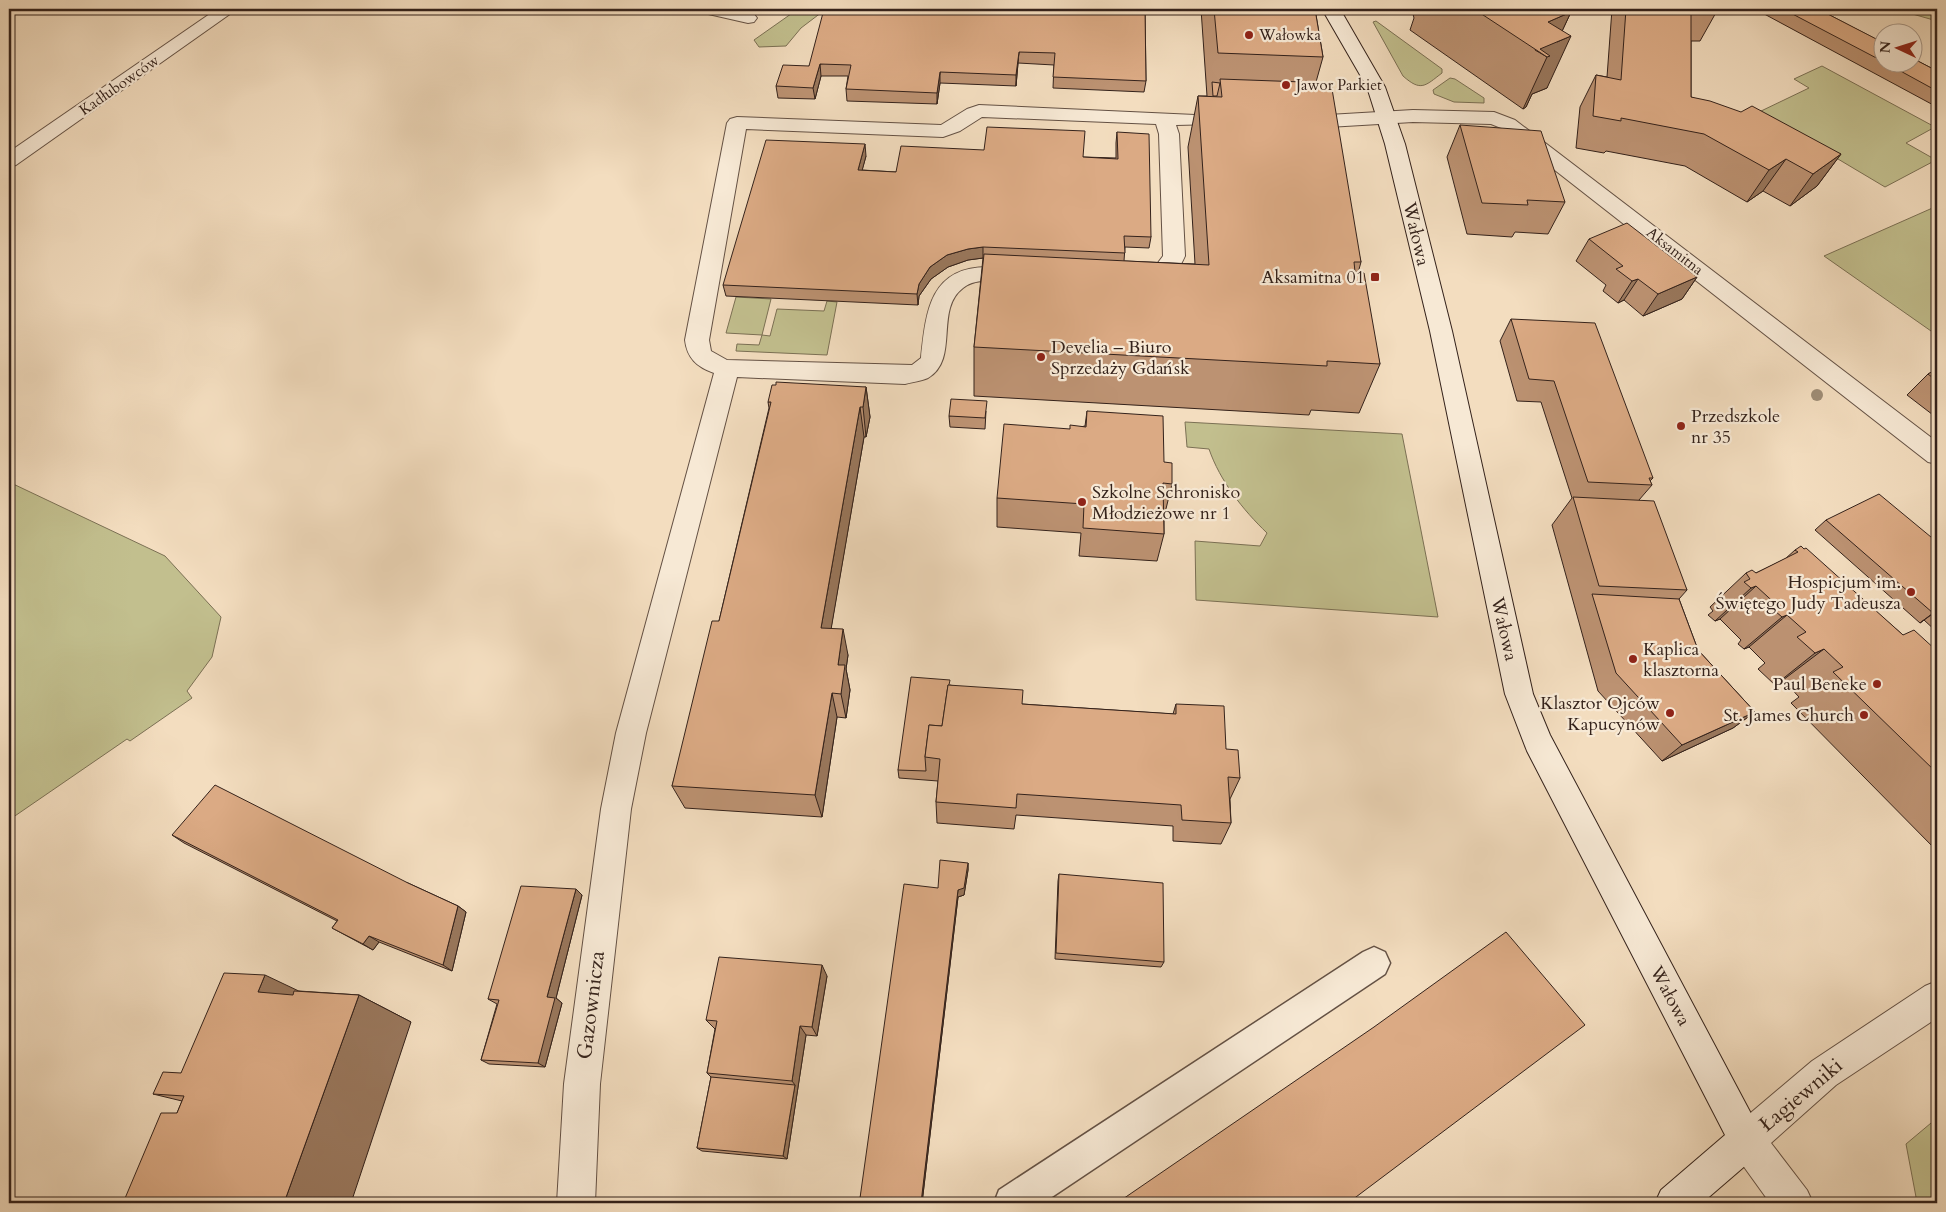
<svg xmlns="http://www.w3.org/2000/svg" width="1946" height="1212" font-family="Cardo,serif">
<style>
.green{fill:#c2bf8e;stroke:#7b7054}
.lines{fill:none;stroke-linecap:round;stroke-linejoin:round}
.lane-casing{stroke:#645144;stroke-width:3}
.street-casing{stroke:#645144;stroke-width:2}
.secondary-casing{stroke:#34221b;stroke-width:2}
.lane{fill:#f7e9d5;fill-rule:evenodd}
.street{fill:#f7e9d5;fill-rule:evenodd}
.secondary{fill:#f7e9d5;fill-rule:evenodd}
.tree{fill:#9e8c75}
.wall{fill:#bc9272;stroke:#34221b}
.shaded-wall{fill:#99775c;stroke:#34221b}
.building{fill:#dbaa84;stroke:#34221b}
.poi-dot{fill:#8f2418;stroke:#f7e9d5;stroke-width:2}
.labels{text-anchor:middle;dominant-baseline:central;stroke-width:4.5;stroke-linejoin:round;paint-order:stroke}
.far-poi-label{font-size:15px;fill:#34221b;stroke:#f7e9d5;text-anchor:start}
.far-street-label{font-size:15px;fill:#34221b;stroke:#f7e9d5}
.street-label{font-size:18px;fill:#34221b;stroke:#f7e9d5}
.poi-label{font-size:18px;fill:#34221b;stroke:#f7e9d5;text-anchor:end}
.near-street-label{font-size:21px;fill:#34221b;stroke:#f7e9d5}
</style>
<rect width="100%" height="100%" fill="#f3ddbf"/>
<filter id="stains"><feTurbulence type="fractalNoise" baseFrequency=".004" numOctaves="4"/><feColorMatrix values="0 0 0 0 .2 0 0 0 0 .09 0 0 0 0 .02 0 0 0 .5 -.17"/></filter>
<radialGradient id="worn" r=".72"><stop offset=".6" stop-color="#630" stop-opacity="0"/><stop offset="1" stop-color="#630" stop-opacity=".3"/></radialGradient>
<g class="green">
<polygon points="798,9 826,9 801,28 786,46 759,47 754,40"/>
<polygon points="1895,9 1937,9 1937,21"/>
<path d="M 1376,21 L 1442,69 L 1442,73 C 1425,86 1421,92 1403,76 L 1373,22 Z"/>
<polygon points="1822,66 1935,127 1906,143 1936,160 1885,187 1759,112 1809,88 1794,79"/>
<polygon points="1450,78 1455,79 1484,98 1484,103 1454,102 1434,94 1433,90"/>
<polygon points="1937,206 1937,328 1931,331 1824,256"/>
<polygon points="736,297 771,299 762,335 770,336 777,309 824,311 827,301 837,302 827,355 736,351 737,344 759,345 762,335 726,333"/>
<path d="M 1185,422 L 1402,434 L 1438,617 L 1196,600 L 1195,541 L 1260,546 L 1267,533 C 1243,510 1220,481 1209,449 L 1187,447 Z"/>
<polygon points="9,482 165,556 221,617 212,657 187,691 192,698 130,741 127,739 9,820"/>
<polygon points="1937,1118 1937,1203 1922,1203 1916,1197 1906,1144"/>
</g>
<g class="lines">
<defs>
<polygon id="lane" points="1374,947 1385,952 1390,963 1385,974 1043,1203 994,1203 999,1190 1363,952"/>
<g id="street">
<polygon points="217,9 237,9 16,165 9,167 9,152"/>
<polygon points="701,9 731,9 754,14 757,18 754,22 748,23 704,13"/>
<path d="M 979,105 L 1217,116 L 1220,120 L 1217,124 L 1176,125 L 1179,134 L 1185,256 C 1177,276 1157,292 1134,285 L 1131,280 L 1134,275 L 1154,268 L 1163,256 L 1159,134 L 1156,124 L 982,117 L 960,131 L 943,137 L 746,129 L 709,340 L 711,351 L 727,360 L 912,365 L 921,358 C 926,311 930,267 988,267 C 1001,266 1014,266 1027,270 L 1030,275 L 1027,280 C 1006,286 981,274 963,288 C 934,310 960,359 928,378 C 921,381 912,382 905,384 L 737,377 L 646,733 L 631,809 L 600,1084 L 595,1203 L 557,1203 L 564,1084 L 601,809 L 616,733 L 714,373 C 697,367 687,358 685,340 L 727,123 L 730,119 L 737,117 L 941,125 L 967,109 Z"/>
<polygon points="1413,110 1494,112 1515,120 1937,442 1937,464 1928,462 1501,128 1491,124 1413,122 1311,128 1304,126 1301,122 1304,118 1311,116"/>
<polygon points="1937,981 1937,1018 1836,1085 1771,1143 1807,1190 1813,1203 1770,1203 1734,1153 1729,1140 1734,1127 1812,1061 1925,986"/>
</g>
<polygon id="secondary" points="1322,9 1340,9 1385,87 1405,144 1452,331 1533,694 1550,735 1765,1140 1760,1153 1702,1203 1655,1203 1661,1190 1725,1135 1527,751 1505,694 1430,331 1385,144 1367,87"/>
</defs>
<use href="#lane" class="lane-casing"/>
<use href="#street" class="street-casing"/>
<use href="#secondary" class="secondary-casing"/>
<use href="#lane" class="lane"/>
<use href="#street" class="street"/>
<use href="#secondary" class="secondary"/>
</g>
<circle class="tree" cx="1817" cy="395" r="6"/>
<g class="wall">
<polygon points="1145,9 1146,81 1144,92 1053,88 1054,65 1018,63 1016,86 940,83 937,104 847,101 846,89 848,76 821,76 815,99 778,98 776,86 809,66"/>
<polygon points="1201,9 1315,9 1323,57 1316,82 1361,262 1358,273 1380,364 1359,413 1311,410 1309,415 974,396 974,347 983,258 968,260 948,267 931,279 919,296 918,305 726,296 723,285 866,156 862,170 896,172 1083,157 1116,158 1116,143 1117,132 1151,237 1149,248 1125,247 1124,261 1195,264 1188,147 1198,96 1207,96"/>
<polygon points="1403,9 1565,9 1571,12 1562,31 1547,88 1532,94 1526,107 1523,109 1410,30 1414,18 1412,10"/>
<polygon points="1612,9 1718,9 1700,41 1691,41 1691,97 1841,154 1817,186 1790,206 1763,191 1747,202 1685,166 1606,151 1604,153 1576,148 1580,107 1596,75 1607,77"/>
<polygon points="1755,9 1818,9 1937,71 1937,107"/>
<polygon points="1460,125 1565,202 1548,234 1515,232 1512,237 1467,234 1447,157"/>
<polygon points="1589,239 1697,277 1682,299 1643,316 1624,300 1618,303 1603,291 1606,285 1576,261"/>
<polygon points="1511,319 1653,478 1650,481 1652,485 1639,500 1687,590 1679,599 1698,650 1755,712 1733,728 1662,761 1598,691 1552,525 1572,498 1541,402 1517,401 1500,341"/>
<polygon points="1937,369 1937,418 1907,395 1928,374"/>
<polygon points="866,387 870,417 866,437 864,437 831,628 848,655 846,669 850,690 846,718 837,717 822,817 685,808 672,786 719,621 769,408 768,402"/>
<polygon points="986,411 985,429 950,427 949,416"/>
<polygon points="1087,411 1164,462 1172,484 1165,513 1164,513 1164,534 1157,561 1079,556 1081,533 997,527 997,498 1070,429 1085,426"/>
<polygon points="1826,520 1937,542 1937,632 1924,620 1920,623 1815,530"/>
<polygon points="1804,549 1903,635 1937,651 1937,851 1791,703 1799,697 1783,680 1775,685 1758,669 1765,663 1749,647 1744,649 1738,644 1741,640 1720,619 1715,621 1708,615 1713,611 1710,607 1746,573 1756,573 1785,559 1795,550"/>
<polygon points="950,685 1022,704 1036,705 1173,714 1176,704 1226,749 1240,778 1230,799 1231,823 1221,844 1173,841 1173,826 1016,815 1014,829 937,823 936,802 938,781 899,778 898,770"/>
<polygon points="172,835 408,883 458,906 466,912 452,971 379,942 373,950 332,928 337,921 184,843"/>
<polygon points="968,863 968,870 964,895 958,897 922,1203 888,1203 862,1200 860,1198 938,888"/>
<polygon points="1059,874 1164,962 1161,967 1055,959 1058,881"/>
<polygon points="576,889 582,895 556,998 562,1003 545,1067 489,1064 481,1060 497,1004 488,999"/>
<polygon points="827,976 817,1036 806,1035 787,1159 702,1151 697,1148 711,1077 707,1073 715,1029 706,1020"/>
<polygon points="299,991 359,995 411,1022 177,1113 182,1101 153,1094 181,1073"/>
</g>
<g class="shaded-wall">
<polygon points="1571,12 1557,42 1571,36 1547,88 1532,94 1526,107 1523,109 1547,57 1535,50 1548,22"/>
<polygon points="1019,52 1018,63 1016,86 1016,75"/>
<polygon points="820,64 821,76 815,99 813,88"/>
<polygon points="940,72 940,83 937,104 937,93"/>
<polygon points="865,144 866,156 859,182 858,170"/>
<polygon points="1841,154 1817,186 1790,206 1813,174"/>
<polygon points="1786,159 1763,191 1747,202 1769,170"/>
<polygon points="983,247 983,258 968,260 948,267 931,279 919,296 918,305 917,294 919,284 930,267 947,255 968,249"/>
<polygon points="1697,277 1682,299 1643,316 1658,294"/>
<polygon points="1638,279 1624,300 1618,303 1632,281"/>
<polygon points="866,387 870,417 866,437 863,407"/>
<polygon points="860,407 864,437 827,653 821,628"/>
<polygon points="1756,586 1720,619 1715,621 1751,588"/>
<polygon points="1937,611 1924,620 1920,623 1933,613"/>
<polygon points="1787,615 1749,647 1744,649 1782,617"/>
<polygon points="843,629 848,655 846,669 850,690 846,718 841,694 838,665"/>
<polygon points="1824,649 1783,680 1775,685 1815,653"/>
<polygon points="832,693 837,717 822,817 815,795"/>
<polygon points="1755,712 1733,728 1662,761 1682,745"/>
<polygon points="968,863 968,870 964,895 958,897 922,1203 921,1203 958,890"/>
<polygon points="576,889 582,895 556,998 562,1003 545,1067 538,1063 547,997"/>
<polygon points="458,906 466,912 452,971 443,965"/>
<polygon points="369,936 379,942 373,950 363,944"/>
<polygon points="822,965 827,976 817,1036 812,1027"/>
<polygon points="265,975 324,1003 258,992"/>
<polygon points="359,995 411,1022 351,1203 284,1203"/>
<polygon points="800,1026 806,1035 787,1159 783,1156 795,1085 792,1081"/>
</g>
<g class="building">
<polygon points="824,9 1145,9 1146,81 1053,77 1055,53 1019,52 1016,75 940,72 937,93 846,89 851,65 820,64 813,88 776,86 783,65 809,66"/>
<polygon points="1214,9 1315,9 1323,57 1218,53"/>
<polygon points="1474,9 1565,9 1571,12 1548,22 1571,36 1540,49 1550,56 1547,57"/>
<polygon points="1626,9 1718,9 1691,9 1691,97 1710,101 1741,112 1752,106 1841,154 1813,174 1786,159 1769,170 1704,134 1621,118 1621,121 1593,116 1596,75 1621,80"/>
<polygon points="1783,9 1818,9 1884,43 1884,62"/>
<polygon points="1914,59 1937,71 1937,91 1884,62 1914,62"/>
<polygon points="1220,79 1331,83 1361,262 1354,262 1355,272 1364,273 1380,364 1327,361 1327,366 974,347 984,254 1209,265 1198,96 1222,97"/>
<polygon points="1212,82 1220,83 1217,96 1213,96"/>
<polygon points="1460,125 1541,131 1565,202 1527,200 1528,205 1482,203"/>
<polygon points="987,127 1085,131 1083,157 1118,159 1117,132 1149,134 1151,237 1124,236 1125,253 983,247 968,249 947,255 930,267 919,284 917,294 723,285 766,140 865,144 858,170 896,172 901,146 984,150"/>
<polygon points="1627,223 1697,277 1658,294 1638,279 1632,281 1616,269 1623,266 1589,239"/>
<polygon points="1511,319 1595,323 1653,478 1649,478 1652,485 1588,482 1554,381 1529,379"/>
<polygon points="1937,369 1937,381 1928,374"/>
<polygon points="776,382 866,387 863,407 860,407 821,628 843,629 838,665 845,665 841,694 832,693 815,795 672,786 712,621 719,621 771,402 768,402 772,385 776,385"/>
<polygon points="951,399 987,401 985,418 949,416"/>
<polygon points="1087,411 1163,416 1164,462 1172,463 1172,484 1163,483 1164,534 1083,528 1084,504 997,498 1004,424 1070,429 1070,425 1086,427"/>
<polygon points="1879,494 1937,542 1937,611 1933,613 1826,520"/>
<polygon points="1573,497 1654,501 1687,590 1599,586"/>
<polygon points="1801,546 1804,549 1806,548 1903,635 1914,630 1937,651 1937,773 1833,672 1843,667 1824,649 1815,653 1797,637 1806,632 1787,615 1782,617 1775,611 1780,608 1756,586 1751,588 1744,582 1750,579 1746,573 1752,570 1756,573 1798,552 1795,550"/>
<polygon points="1592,594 1679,599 1698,650 1755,712 1682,745 1616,673"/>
<polygon points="911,677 950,680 949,685 948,685 942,726 929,725 925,757 926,771 898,770"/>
<polygon points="948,685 1023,690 1022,704 1036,705 1176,714 1176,704 1224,706 1226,749 1238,750 1240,778 1228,777 1231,823 1182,820 1181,805 1017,794 1016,808 936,802 940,759 925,757 929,725 942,726"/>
<polygon points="215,785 408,883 458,906 443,965 369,936 363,944 332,928 338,920 172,835"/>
<polygon points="940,860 968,863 964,888 958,890 921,1203 901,1203 860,1198 904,884 938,888"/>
<polygon points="1059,874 1163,883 1164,962 1056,953"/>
<polygon points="521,886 576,889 547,997 555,998 538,1063 481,1060 499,1000 488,999"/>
<polygon points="1506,932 1585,1025 1348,1203 1117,1203 1374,1027"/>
<polygon points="719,957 822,965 812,1027 800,1026 792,1081 707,1073 717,1021 706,1020"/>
<polygon points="224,973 265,975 258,992 293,995 294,991 359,995 284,1203 123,1203 161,1113 177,1113 184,1096 153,1094 163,1072 181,1073"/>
<polygon points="711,1077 795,1085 783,1156 697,1148"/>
</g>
<g class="poi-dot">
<circle cx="1249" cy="35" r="5"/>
<circle cx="1286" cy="85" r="5"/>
<rect x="1370" y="272" width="10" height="10" rx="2.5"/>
<circle cx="1041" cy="357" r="5"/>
<circle cx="1681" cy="426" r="5"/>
<circle cx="1082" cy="502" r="5"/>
<circle cx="1911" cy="592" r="5"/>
<circle cx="1633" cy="659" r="5"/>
<circle cx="1877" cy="684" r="5"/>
<circle cx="1670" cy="713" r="5"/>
<circle cx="1864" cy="715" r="5"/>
</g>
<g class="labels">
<g class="far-poi-label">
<text x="1259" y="35">Wałowka</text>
<text x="1296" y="85">Jawor Parkiet</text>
</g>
<g class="far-street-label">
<text transform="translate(119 85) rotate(-35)">Kadłubowców</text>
<text transform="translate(1675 251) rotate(38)">Aksamitna</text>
</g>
<g class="street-label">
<text transform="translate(1416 234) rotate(77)">Wałowa</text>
<text transform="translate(1504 629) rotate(77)">Wałowa</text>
<text transform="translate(1670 996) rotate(62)">Wałowa</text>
</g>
<g class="poi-label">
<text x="1365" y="277">Aksamitna 01</text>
<text x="1051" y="347" text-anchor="start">Develia – Biuro<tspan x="1051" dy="21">Sprzedaży Gdańsk</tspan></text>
<text x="1691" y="416" text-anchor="start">Przedszkole<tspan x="1691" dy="21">nr 35</tspan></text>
<text x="1092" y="492" text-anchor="start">Szkolne Schronisko<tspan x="1092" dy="21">Młodzieżowe nr 1</tspan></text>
<text x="1901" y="582">Hospicjum im.<tspan x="1901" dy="21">Świętego Judy Tadeusza</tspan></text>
<text x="1643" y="649" text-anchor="start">Kaplica<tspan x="1643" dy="21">klasztorna</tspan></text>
<text x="1867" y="684">Paul Beneke</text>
<text x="1660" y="703">Klasztor Ojców<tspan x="1660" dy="21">Kapucynów</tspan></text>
<text x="1854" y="715">St. James Church</text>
</g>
<g class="near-street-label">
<text transform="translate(591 1005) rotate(-83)">Gazownicza</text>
<text transform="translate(1801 1095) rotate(-40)">Łagiewniki</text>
</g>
</g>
<rect width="1946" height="1212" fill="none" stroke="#f3ddbf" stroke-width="30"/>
<rect x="10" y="10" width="1926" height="1192" fill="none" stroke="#34221b" stroke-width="2.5"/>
<rect x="15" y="15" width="1916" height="1182" fill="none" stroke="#34221b"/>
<g transform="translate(1898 48) rotate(274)"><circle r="24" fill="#f7e9d5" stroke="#a9998b"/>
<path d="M0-4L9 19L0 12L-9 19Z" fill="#8f2418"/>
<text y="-8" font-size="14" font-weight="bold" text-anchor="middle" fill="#34221b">N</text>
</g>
<rect width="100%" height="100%" filter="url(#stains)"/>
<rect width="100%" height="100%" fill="url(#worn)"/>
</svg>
